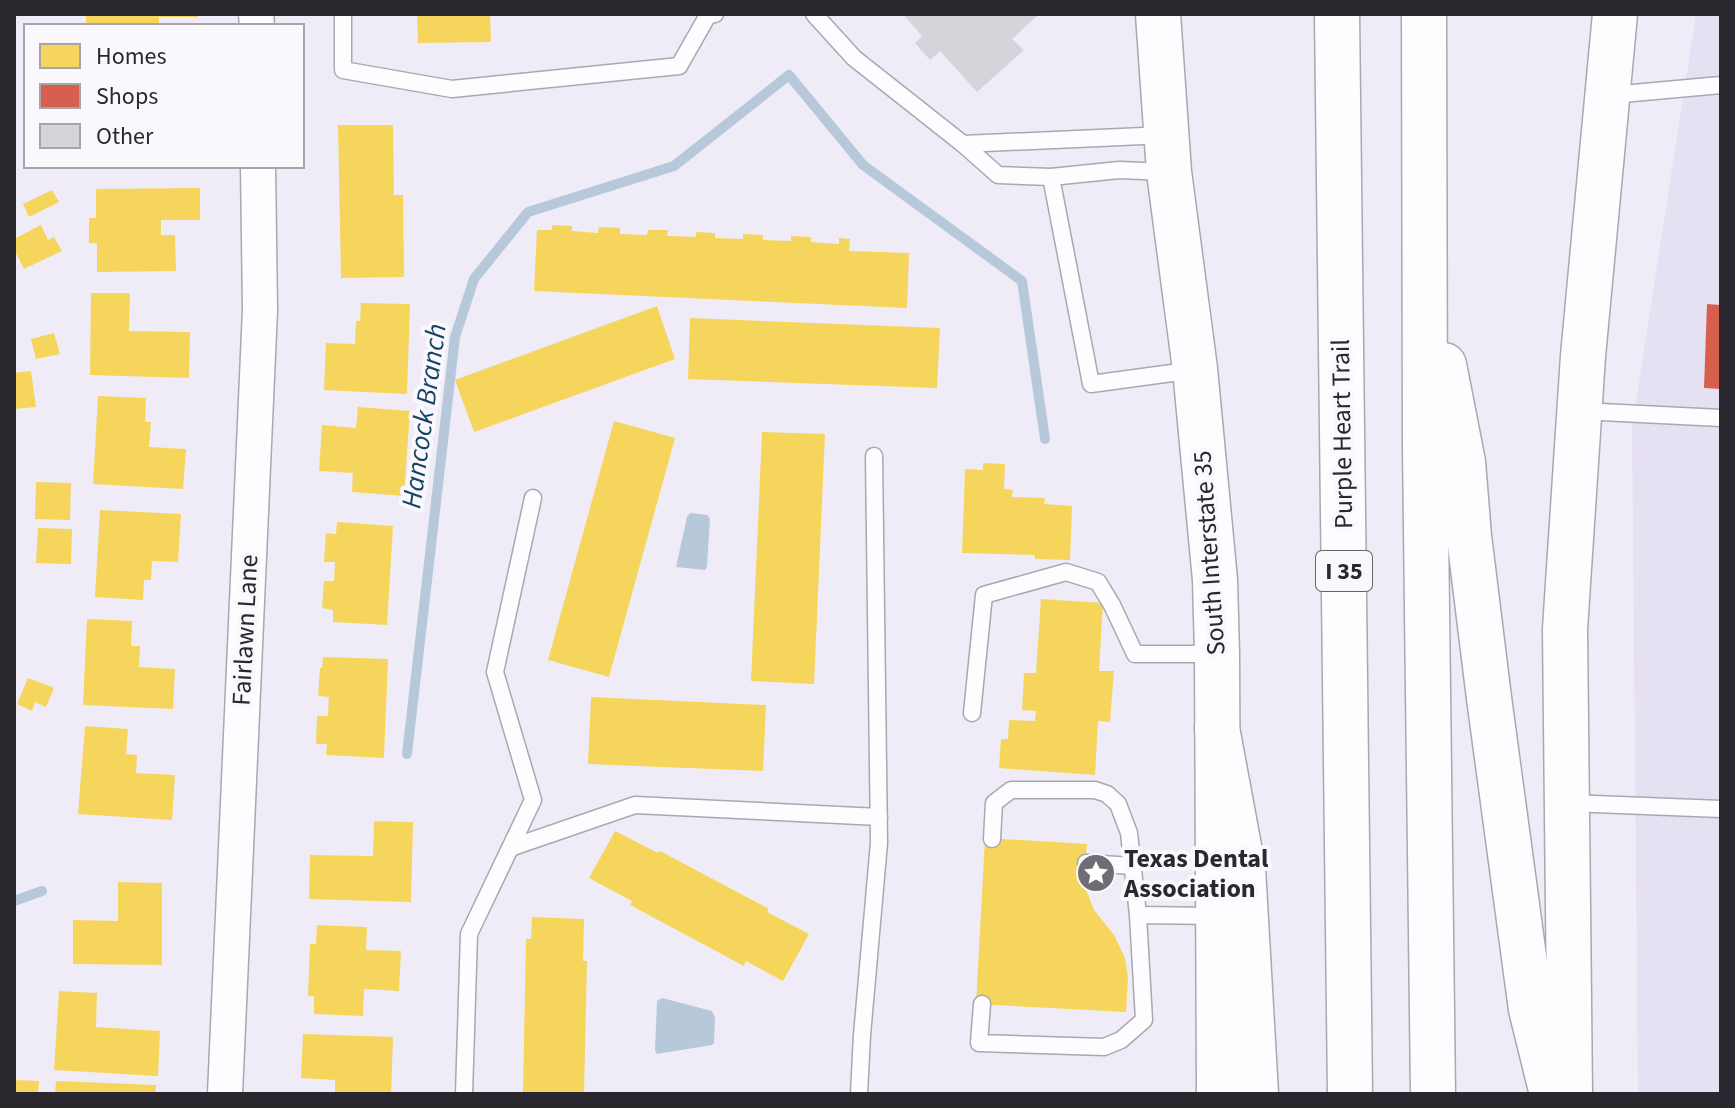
<svg xmlns="http://www.w3.org/2000/svg" width="1735" height="1108" font-family="'Source Sans 3',sans-serif">
<style>
.built{fill:#e6e0f3}
.water{fill:#b6c8da}
.homes{fill:#f6d55c}
.shops{fill:#d6604d}
.lines{fill:none;stroke-linecap:round;stroke-linejoin:round}
.stream{stroke:#b6c8da;stroke-width:10}
.building{fill:#d6d3db}
.service-casing{stroke:#aaa7b0;stroke-width:19}
.minor-casing{stroke:#aaa7b0;stroke-width:37}
.secondary-casing{stroke:#aaa7b0;stroke-width:47}
.motorway-casing{stroke:#aaa7b0;stroke-width:47}
.service{stroke:#fdfcfe;stroke-width:16}
.minor{stroke:#fdfcfe;stroke-width:34}
.secondary{stroke:#fdfcfe;stroke-width:44}
.motorway{stroke:#fdfcfe;stroke-width:44}
.labels{text-anchor:middle;dominant-baseline:central;stroke-width:8;stroke-linejoin:round;paint-order:stroke}
.shield{fill:#faf8fc;stroke:#68666c;stroke-width:2}
.shield-label{font-size:24px;font-weight:bold;fill:#2a272e}
.street-label{font-size:26px;fill:#2a272e;stroke:#faf8fc}
.poi-label{font-size:26px;font-weight:bold;fill:#2a272e;stroke:#faf8fc;text-anchor:start}
.water-label{font-size:28px;font-style:italic;fill:#154463;stroke:#faf8fc}
</style>
<rect width="100%" height="100%" fill="#f0ecf7"/>
<polygon class="built" points="1696,14 1721,14 1721,1094 1638,1094 1632,428"/>
<g class="water">
<polygon points="690,513 707,515 710,519 707,567 705,570 676,567 687,517"/>
<polygon points="662,998 712,1011 715,1018 714,1043 712,1045 657,1054 655,1050 657,1001"/>
</g>
<g class="homes">
<polygon points="86,14 198,14 198,17 159,17 159,26 86,26"/>
<polygon points="417,14 490,14 491,42 418,43"/>
<polygon points="338,125 393,125 394,195 403,195 404,277 341,278"/>
<polygon points="200,188 200,220 161,220 161,235 175,235 176,271 97,272 97,243 89,243 89,218 96,218 96,189"/>
<polygon points="52,190 59,202 29,217 23,204"/>
<polygon points="41,225 48,240 54,237 62,251 24,269 14,249 14,239"/>
<polygon points="552,225 572,226 572,231 598,233 599,227 620,228 620,234 647,235 648,230 668,230 667,236 696,237 696,232 715,233 715,238 743,239 743,234 763,235 763,240 791,241 791,236 811,237 811,242 839,244 839,238 850,239 849,251 909,253 907,308 534,291 537,230 552,230"/>
<polygon points="91,293 130,293 129,331 190,332 189,378 90,375"/>
<polygon points="361,303 410,304 407,394 324,390 326,343 355,344 356,321 360,321"/>
<polygon points="657,306 675,359 474,432 455,380"/>
<polygon points="690,318 940,328 937,388 688,379"/>
<polygon points="54,333 60,354 36,359 31,339"/>
<polygon points="31,371 36,407 14,409 14,373"/>
<polygon points="98,396 146,398 145,422 151,422 149,447 186,449 183,489 93,484"/>
<polygon points="358,407 410,411 404,496 352,492 353,473 319,471 322,425 356,428"/>
<polygon points="614,421 675,438 609,677 548,660"/>
<polygon points="762,432 825,434 814,684 751,681"/>
<polygon points="983,463 1005,464 1004,489 1013,490 1012,497 1045,498 1044,504 1072,506 1070,560 1035,559 1035,555 962,553 965,469 983,470"/>
<polygon points="36,482 71,483 70,520 35,519"/>
<polygon points="100,510 181,514 178,562 152,561 151,580 144,580 143,600 95,597"/>
<polygon points="337,522 393,526 387,625 333,622 333,610 322,608 324,581 334,581 335,562 324,562 326,533 336,534"/>
<polygon points="38,528 72,529 71,564 36,563"/>
<polygon points="1041,599 1103,603 1099,671 1114,671 1110,722 1098,721 1095,775 999,768 1001,739 1008,739 1009,720 1035,721 1036,711 1022,710 1024,673 1036,673"/>
<polygon points="87,619 132,621 131,646 140,646 139,667 175,669 173,709 83,705"/>
<polygon points="323,657 388,659 384,758 326,755 327,744 316,744 317,716 328,716 329,697 318,696 320,668 322,668"/>
<polygon points="28,678 54,688 46,707 35,702 32,711 17,704"/>
<polygon points="591,697 766,705 763,771 588,764"/>
<polygon points="85,726 128,729 126,754 137,755 136,773 175,775 172,820 78,814"/>
<polygon points="374,821 413,822 411,902 309,899 310,855 373,856"/>
<polygon points="615,831 658,853 660,851 769,909 767,912 809,934 783,981 746,961 744,966 630,905 632,901 589,878"/>
<polygon points="985,838 1087,844 1084,876 1086,890 1094,910 1114,935 1125,958 1128,977 1126,1012 976,1004"/>
<polygon points="118,882 162,883 162,965 73,964 73,920 118,921"/>
<polygon points="532,917 584,919 583,961 587,961 584,1094 523,1094 526,939 531,939"/>
<polygon points="317,925 367,927 366,950 401,951 399,991 364,989 363,1016 314,1014 314,996 308,996 310,944 316,944"/>
<polygon points="59,991 97,993 96,1027 160,1031 158,1076 54,1070"/>
<polygon points="303,1034 393,1037 391,1094 335,1094 335,1080 301,1078"/>
<polygon points="14,1080 39,1081 38,1094 14,1094"/>
<polygon points="56,1081 156,1085 155,1094 55,1094"/>
</g>
<polygon class="shops" points="1707,304 1721,305 1721,389 1704,388"/>
<g class="lines">
<g class="stream">
<polyline points="407,754 455,337 474,279 528,212 674,166 789,75 863,165 1022,281 1045,439"/>
<polyline points="14,901 42,891"/>
</g>
</g>
<polygon class="building" points="903,14 1035,14 1037,16 1012,39 1024,50 977,92 940,51 930,60 915,43 922,36"/>
<g class="lines">
<defs>
<g id="service">
<polyline points="343,14 343,70 452,89 679,66 708,15 715,14"/>
<polyline points="814,14 854,58 963,144 998,175 1051,177 1119,170 1167,172"/>
<polyline points="1611,95 1721,85"/>
<polyline points="963,144 1165,135"/>
<polyline points="1051,177 1091,384 1194,370"/>
<polyline points="1581,411 1721,418"/>
<polyline points="972,713 984,595 1066,572 1098,582 1112,605 1135,654 1215,654"/>
<polyline points="1569,803 1721,809"/>
<polyline points="510,848 635,805 879,817"/>
<polyline points="1086,863 1133,866"/>
<polyline points="1138,915 1216,916"/>
<polyline points="982,1004 979,1043 1104,1047 1121,1040 1144,1020 1138,915 1129,833 1118,804 1107,794 1095,790 1011,790 994,803 992,839"/>
<polyline points="464,1094 469,934 533,800 495,672 533,498"/>
<polyline points="859,1094 862,1035 879,843 874,456"/>
</g>
<g id="minor">
<polyline points="256,14 257,26"/>
<polyline points="225,1094 260,310 258,166"/>
</g>
<g id="secondary">
<polyline points="1158,14 1169,172 1195,369 1215,580 1217,654 1219,1094"/>
<polyline points="1570,1094 1565,629 1583,356 1615,14"/>
</g>
<g id="motorway">
<polyline points="1337,14 1350,1094"/>
<polyline points="1424,14 1425,448 1433,1094"/>
<polyline points="1444,365 1463,462 1469,536 1489,698 1531,1009 1552,1094"/>
<polyline points="1217,728 1243,868 1256,1094"/>
</g>
</defs>
<use href="#service" class="service-casing"/>
<use href="#minor" class="minor-casing"/>
<use href="#secondary" class="secondary-casing"/>
<use href="#motorway" class="motorway-casing"/>
<use href="#service" class="service"/>
<use href="#minor" class="minor"/>
<use href="#secondary" class="secondary"/>
<use href="#motorway" class="motorway"/>
</g>
<defs>
<symbol id="sight-disc" viewBox="-11 -11 22 22"><circle r="9.5" fill="#6f6c74" stroke="#faf8fc"/><path d="M0-6L1.8-2.2L6-1.7L2.9 1.2L3.7 5.4L0 3.3L-3.7 5.4L-2.9 1.2L-6-1.7L-1.8-2.2Z" fill="#fff"/></symbol>
</defs>
<g fill-rule="evenodd">
<use href="#sight-disc" x="1074" y="851" width="44" height="44"/>
</g>
<g class="labels">
<rect class="shield" x="1316" y="551" width="56" height="40" rx="6"/>
<g class="shield-label">
<text x="1344" y="571">I 35</text>
</g>
<g class="street-label">
<text transform="translate(1342 434) rotate(-91)">Purple Heart Trail</text>
<text transform="translate(1209 553) rotate(-94)">South Interstate 35</text>
<text transform="translate(245 630) rotate(-87)">Fairlawn Lane</text>
</g>
<g class="poi-label">
<text x="1124" y="858">Texas Dental<tspan x="1124" dy="30">Association</tspan></text>
</g>
<g class="water-label">
<text transform="translate(424 416) rotate(-82)">Hancock Branch</text>
</g>
</g>
<rect width="1735" height="1108" fill="none" stroke="#2a272e" stroke-width="32"/>
<rect x="24" y="24" width="280" height="144" fill="#faf8fc" stroke="#a7a4aa" stroke-width="2"/>
<rect x="40" y="44" width="40" height="24" fill="#f6d55c" stroke="#a7a4aa" stroke-width="2"/>
<text x="96" y="64" font-size="24" fill="#2a272e">Homes</text>
<rect x="40" y="84" width="40" height="24" fill="#d6604d" stroke="#a7a4aa" stroke-width="2"/>
<text x="96" y="104" font-size="24" fill="#2a272e">Shops</text>
<rect x="40" y="124" width="40" height="24" fill="#d6d3db" stroke="#a7a4aa" stroke-width="2"/>
<text x="96" y="144" font-size="24" fill="#2a272e">Other</text>
</svg>
